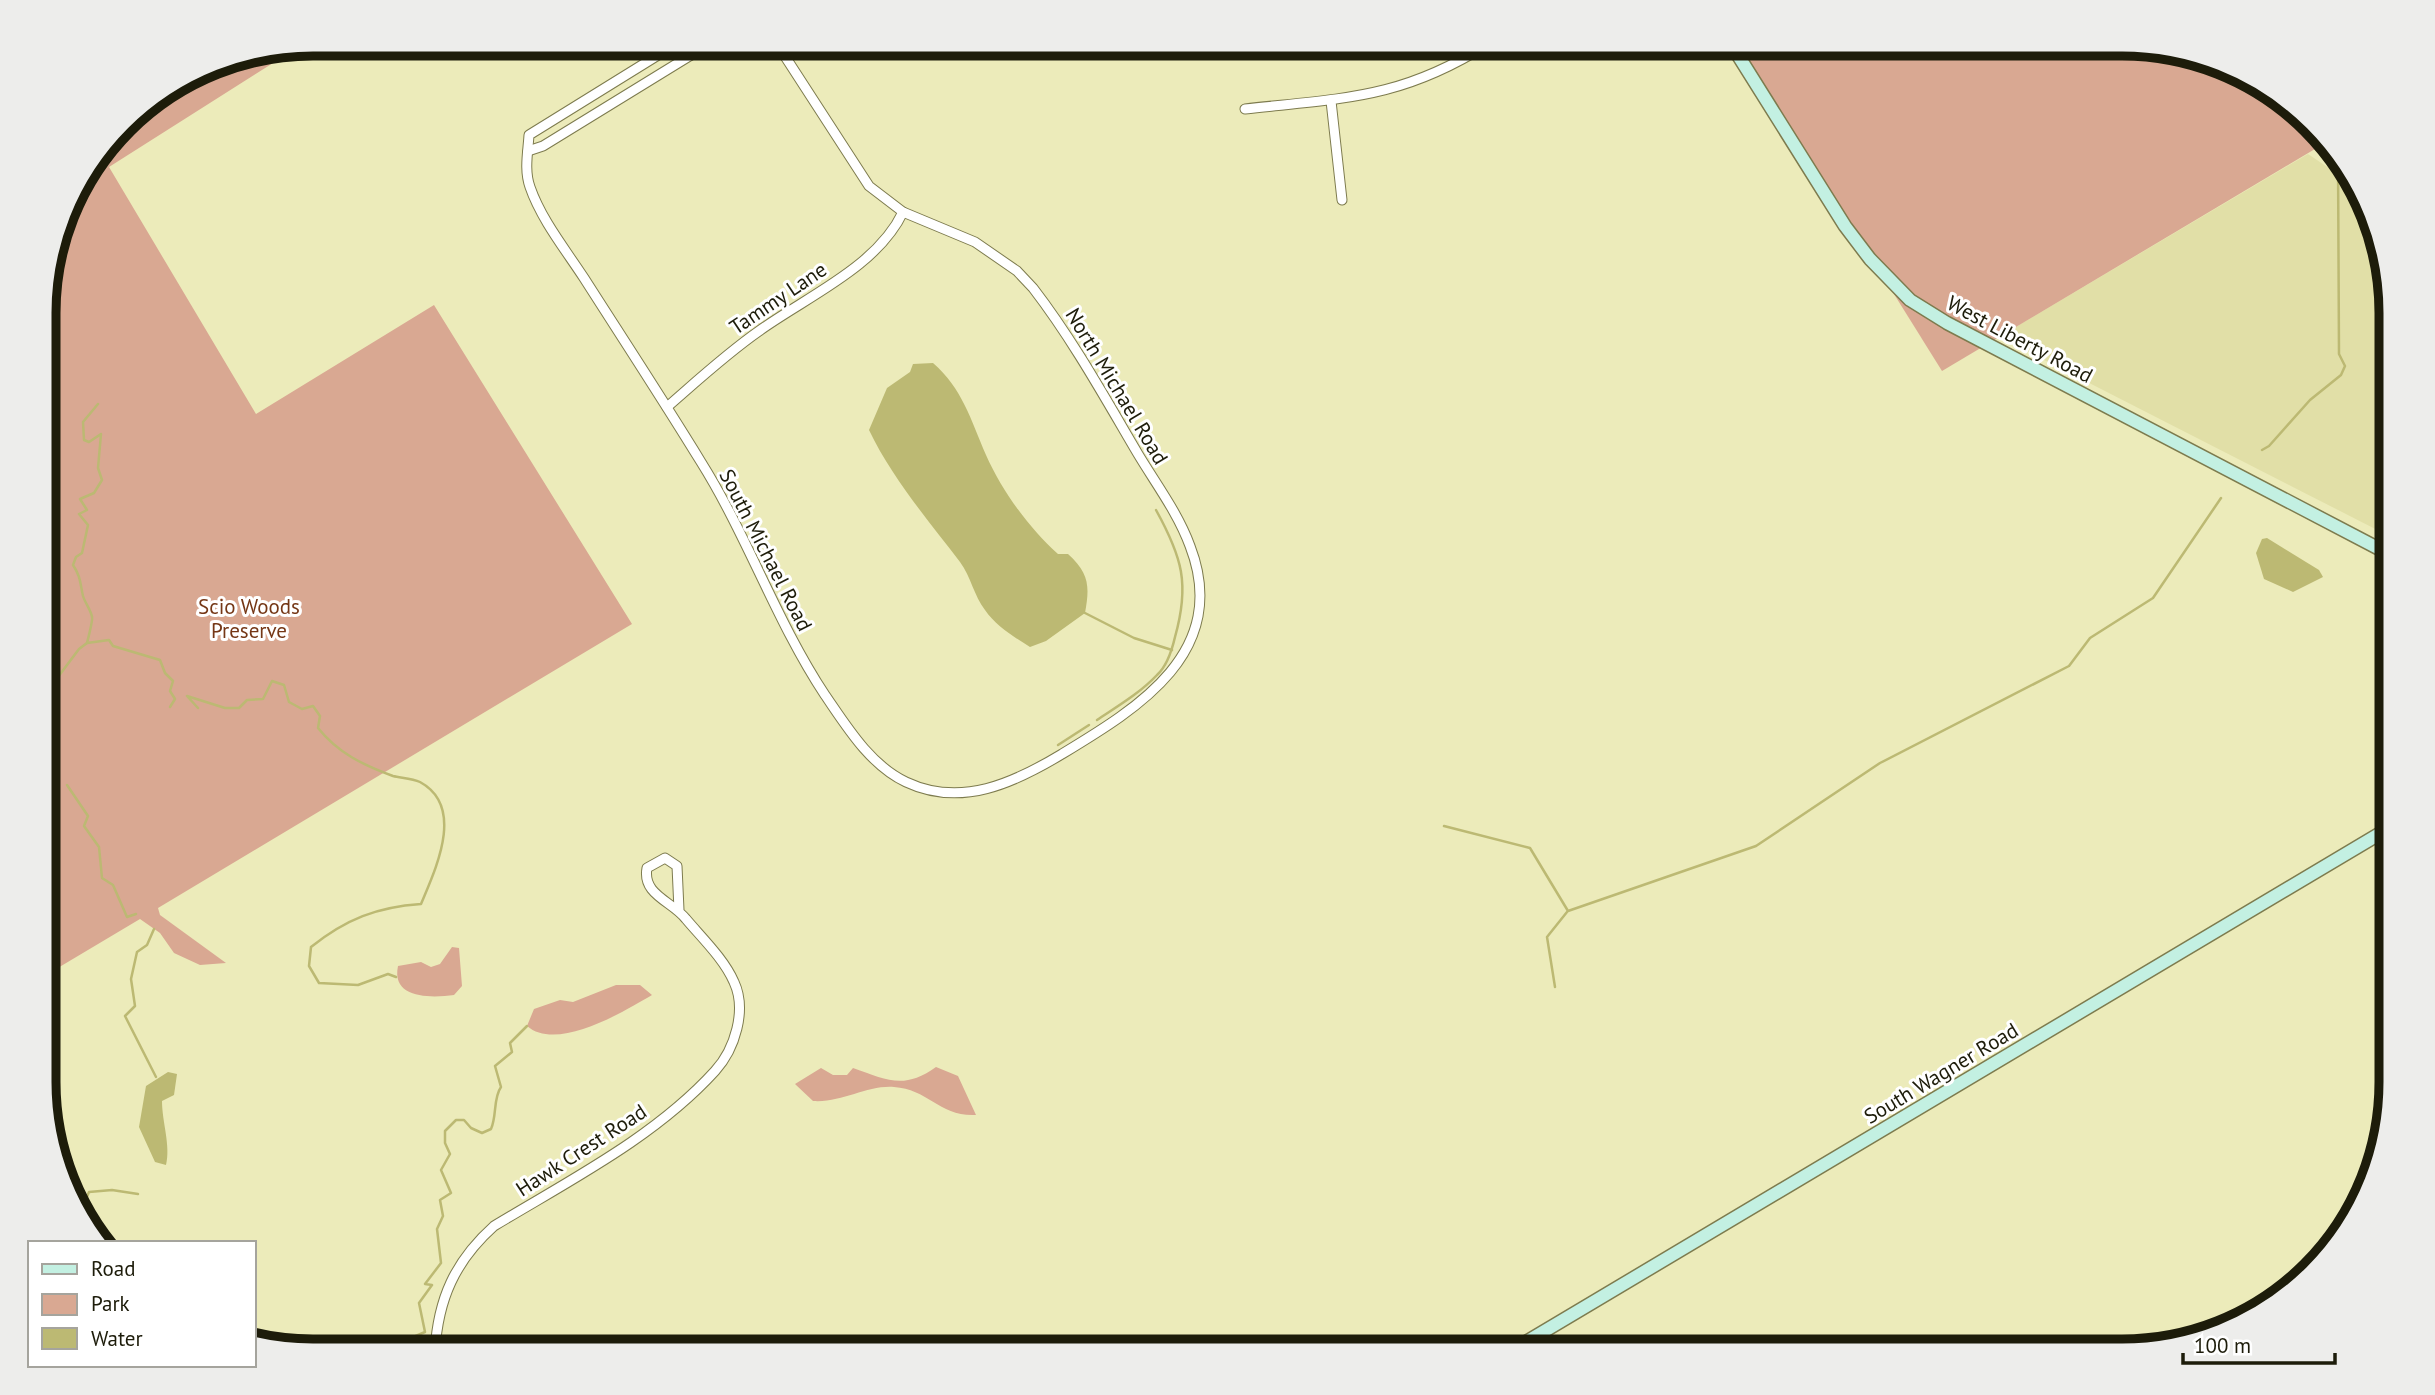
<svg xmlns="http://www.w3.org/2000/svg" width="2435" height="1395" font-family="'PT Sans',sans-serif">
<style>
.built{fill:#e1dfa7}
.green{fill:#d9a892}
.water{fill:#bcb973}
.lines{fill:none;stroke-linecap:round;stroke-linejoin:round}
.stream{stroke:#bcb973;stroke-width:2.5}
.minor-casing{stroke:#7d7b4e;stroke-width:11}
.secondary-casing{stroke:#7d7b4e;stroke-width:15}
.minor{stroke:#fff;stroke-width:9}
.secondary{stroke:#c3f0e2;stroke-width:12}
.labels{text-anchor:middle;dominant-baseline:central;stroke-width:6;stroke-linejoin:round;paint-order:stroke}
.street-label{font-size:21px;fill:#1d1c0a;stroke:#fff}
.park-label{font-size:21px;fill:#753716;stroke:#fff}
.rim{fill:none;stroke:#1d1c0a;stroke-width:9}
</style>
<rect width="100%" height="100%" fill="#ecebba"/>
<polygon class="built" points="2308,154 2357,187 2377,227 2391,295 2391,537 1999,337"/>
<g class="green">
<polygon points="1738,44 2123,44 2192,53 2256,80 2325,143 1942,371"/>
<polygon points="276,51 281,58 109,167 256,414 434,305 632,624 158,908 160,915 226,963 200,965 174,953 160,933 140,919 46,975 46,278 72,193 135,111 210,64"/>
<path d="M 452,947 L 459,948 L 462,986 L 454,995 C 431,998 391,999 398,966 L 421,962 L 431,967 L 440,964 Z"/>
<path d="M 616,985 L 640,985 L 652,995 C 623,1012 557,1052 527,1026 L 534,1009 L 560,1000 L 573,1002 Z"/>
<path d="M 936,1067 L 958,1076 L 976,1115 C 940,1117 928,1089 894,1087 C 867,1085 842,1103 813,1101 L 795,1084 L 821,1068 L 833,1075 L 847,1075 L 853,1068 C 887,1080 904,1090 936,1067 Z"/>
</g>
<g class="water">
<path d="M 933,363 C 962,388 971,420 986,455 C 1002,491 1029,528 1058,554 L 1068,554 C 1089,573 1090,586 1085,613 L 1046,641 L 1030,647 C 1014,637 996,626 985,610 C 974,596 971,577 960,562 C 928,520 892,478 869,430 L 887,388 L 910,372 L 913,364 Z"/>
<polygon points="2267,538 2319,570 2323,577 2293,592 2264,579 2256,553 2262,539"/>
<path d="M 168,1072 L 177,1074 L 174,1095 L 162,1101 C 162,1122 171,1146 166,1165 L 155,1162 L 139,1127 L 146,1086 Z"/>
</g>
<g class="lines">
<g class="stream">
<polyline points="2262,450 2269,446 2310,400 2341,375 2345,366 2339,354 2338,156"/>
<polyline points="1085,613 1134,638 1172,650"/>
<path d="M 87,643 C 88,639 93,620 92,617 C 91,610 85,603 83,596 C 80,583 81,577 73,565 L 76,557 L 82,553 L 88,525 L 79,514 L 87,510 L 80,499 L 94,493 L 102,480 L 98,468 L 101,434 L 89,442 L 84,440 L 83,422 L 98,404"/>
<polyline points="46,693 79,649 87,643 109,640 113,646 160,660 165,673 173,681 170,691 175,699 170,707"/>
<path d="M 198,708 L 187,696 L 225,708 L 239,708 L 247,700 L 263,699 L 272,681 L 284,685 L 289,702 L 302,709 L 313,706 L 320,716 L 318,728 C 338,753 363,765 393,776 C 401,778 412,778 420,782 C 466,807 435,870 421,904 C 377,907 346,919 311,947 L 309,966 L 319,983 L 358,985 L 388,974 L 396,977"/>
<path d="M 1097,720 C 1118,706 1140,693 1157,675 C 1167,666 1172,650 1175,637 C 1190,584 1182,557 1156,510"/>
<polyline points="1058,745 1089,725"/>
<polyline points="67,785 88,816 84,826 99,847 102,878 113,885 127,917 136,914"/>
<polyline points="1444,826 1530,848 1568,911 1756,846 1880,763 2069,666 2090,638 2153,598 2221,498"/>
<polyline points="154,929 147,945 137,952 131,979 135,1006 125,1016 156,1077"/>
<polyline points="1555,987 1547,937 1567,912"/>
<polyline points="81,1211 89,1192 112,1190 138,1194"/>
<path d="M 384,1351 L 394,1339 L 411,1338 L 425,1332 L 419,1303 L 432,1285 L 425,1284 L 441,1263 L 437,1229 L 443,1216 L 440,1200 L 451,1193 L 441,1170 L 450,1154 L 445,1143 L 445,1131 L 456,1120 L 464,1120 L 471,1128 L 482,1133 L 491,1129 C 497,1116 493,1098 501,1087 L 495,1066 L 512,1052 L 510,1043 L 527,1026"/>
</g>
<defs>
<g id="minor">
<path d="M 676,44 L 529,135 C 528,152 524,170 530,187 C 541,219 565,249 584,278 C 623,339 663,400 701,462 C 748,537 776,621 825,695 C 847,727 870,765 906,782 C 961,808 1014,783 1062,754 C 1138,708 1231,652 1190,546 C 1178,513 1156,484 1138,454 C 1105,398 1073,340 1033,288 L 1017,271 L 975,242 L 903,212 L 869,186 L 777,44"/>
<polyline points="684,44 691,55"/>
<polyline points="1331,101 1342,200"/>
<path d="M 1245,109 C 1344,98 1401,99 1488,44"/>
<polyline points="528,151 543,146 709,44"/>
<path d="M 667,407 C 697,381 726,354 759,331 C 806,297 877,267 903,212"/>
<path d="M 435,1351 C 438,1299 455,1261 494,1226 C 570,1180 655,1137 715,1071 C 735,1049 747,1010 734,982 C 724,959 702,938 686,919 C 672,901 642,895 647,868 L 665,858 L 677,866 L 679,910"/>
</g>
<g id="secondary">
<polyline points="1731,44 1845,226 1870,259 1910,300 1947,323 2391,555"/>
<polyline points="1511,1351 2391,827"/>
</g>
</defs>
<use href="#minor" class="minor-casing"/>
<use href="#secondary" class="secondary-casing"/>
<use href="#minor" class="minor"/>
<use href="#secondary" class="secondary"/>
</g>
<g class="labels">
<g class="street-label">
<text transform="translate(778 298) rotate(-34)">Tammy Lane</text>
<text transform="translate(2020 339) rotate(28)">West Liberty Road</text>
<text transform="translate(1117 386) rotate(59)">North Michael Road</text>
<text transform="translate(766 550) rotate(63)">South Michael Road</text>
<text transform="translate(1941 1073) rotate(-31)">South Wagner Road</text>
<text transform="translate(581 1150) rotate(-33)">Hawk Crest Road</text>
</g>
<g class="park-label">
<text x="249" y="606">Scio Woods<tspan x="249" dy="24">Preserve</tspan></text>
</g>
</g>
<path d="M0 0H2435V1395H0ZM313 56H2122A257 257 0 0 1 2379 313V1082A257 257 0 0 1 2122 1339H313A257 257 0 0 1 56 1082V313A257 257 0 0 1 313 56Z" fill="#ededeb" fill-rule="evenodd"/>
<path class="rim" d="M313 56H2122A257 257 0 0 1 2379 313V1082A257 257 0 0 1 2122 1339H313A257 257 0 0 1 56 1082V313A257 257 0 0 1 313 56Z"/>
<rect x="28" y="1241" width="228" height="126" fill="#ffffff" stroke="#a5a49d" stroke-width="2"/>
<rect x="42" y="1264" width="35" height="10" fill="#c3f0e2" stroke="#a5a49d" stroke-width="2"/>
<text x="91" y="1276" font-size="21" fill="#1d1c0a">Road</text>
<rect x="42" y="1294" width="35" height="21" fill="#d9a892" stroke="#a5a49d" stroke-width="2"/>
<text x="91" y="1311" font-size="21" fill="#1d1c0a">Park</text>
<rect x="42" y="1328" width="35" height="21" fill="#bcb973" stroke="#a5a49d" stroke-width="2"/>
<text x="91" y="1346" font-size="21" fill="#1d1c0a">Water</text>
<path d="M2183 1353v10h152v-10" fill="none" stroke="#1d1c0a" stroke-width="3.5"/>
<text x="2194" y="1353" font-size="21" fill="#1d1c0a" stroke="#ffffff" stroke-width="5" paint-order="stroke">100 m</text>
</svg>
